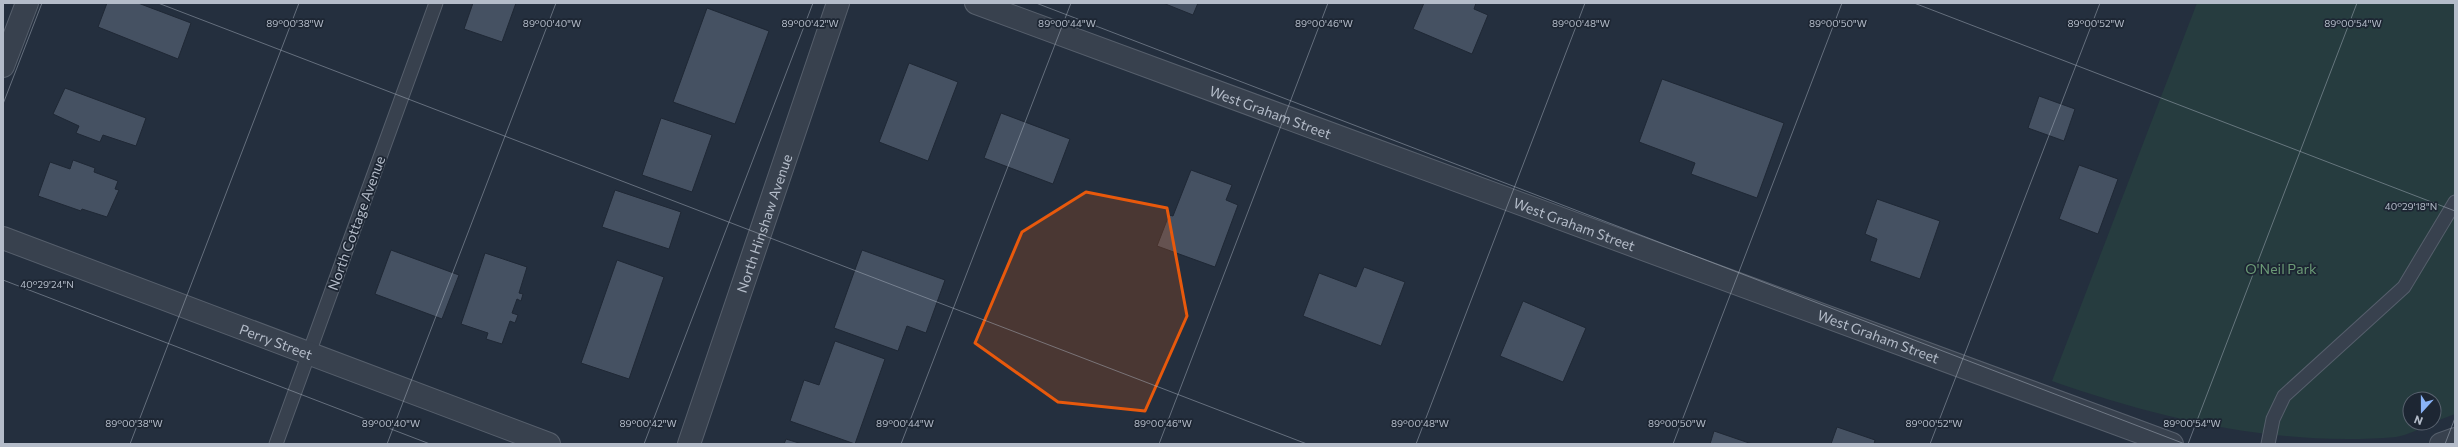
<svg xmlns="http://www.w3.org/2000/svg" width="2458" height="447" font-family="Commissioner,sans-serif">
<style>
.green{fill:#263c3f}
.building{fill:#455162;stroke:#1f2835}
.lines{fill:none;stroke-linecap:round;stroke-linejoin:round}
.lane-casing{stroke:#565f6c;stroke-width:15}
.street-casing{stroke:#565f6c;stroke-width:24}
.lane{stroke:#38414e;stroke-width:13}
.street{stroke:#38414e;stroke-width:22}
.marked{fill:#e8590c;fill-opacity:0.2;stroke:#e8590c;stroke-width:3;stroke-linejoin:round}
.ticks{fill:none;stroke:#b4bcc9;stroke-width:1;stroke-opacity:0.45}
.labels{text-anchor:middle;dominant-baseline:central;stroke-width:3.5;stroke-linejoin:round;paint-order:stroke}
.street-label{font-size:14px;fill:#b4bcc9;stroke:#1d2633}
.park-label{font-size:14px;fill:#6b9a76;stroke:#1d2633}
.ticks-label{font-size:10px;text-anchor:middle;fill:#b4bcc9;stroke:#1d2633;stroke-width:3.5;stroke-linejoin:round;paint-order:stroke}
</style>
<rect width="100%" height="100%" fill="#242f3e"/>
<path class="green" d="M 2197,3 L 2455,3 L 2455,414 L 2434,422 L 2434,399 L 2410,399 L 2410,423 L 2433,423 C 2421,428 2408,435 2396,437 C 2278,447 2161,419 2052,381 Z"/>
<g class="building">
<polygon points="107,3 138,3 191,23 178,59 98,27"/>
<polygon points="473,3 516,3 502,42 464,29"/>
<polygon points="1163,3 1198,3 1193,15"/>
<polygon points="1424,3 1476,3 1474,9 1488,15 1472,54 1413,29"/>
<polygon points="707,8 769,31 735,124 673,102"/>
<polygon points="909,63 958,82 928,161 879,142"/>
<polygon points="1662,79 1784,123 1757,198 1691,174 1695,163 1639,142"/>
<polygon points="65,88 146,118 136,146 103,135 100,142 76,133 79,126 53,114"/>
<polygon points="2039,96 2075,109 2064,141 2028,128"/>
<polygon points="1001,113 1070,139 1053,184 984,158"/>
<polygon points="661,118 712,135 692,192 642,175"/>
<polygon points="73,160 95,168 94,172 118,181 115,189 119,190 107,217 82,209 81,211 38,196 50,162 70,169"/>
<polygon points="2079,165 2118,179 2098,234 2059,219"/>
<polygon points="1191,170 1232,185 1226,200 1238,205 1215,267 1157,246 1169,215 1173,216"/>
<polygon points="615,190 681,212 669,249 602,227"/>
<polygon points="1877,199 1940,221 1920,279 1870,261 1877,239 1865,234"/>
<polygon points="391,250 459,275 442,319 375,294"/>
<polygon points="862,250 945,280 926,333 907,326 898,351 834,328"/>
<polygon points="485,253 527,267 519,293 523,294 521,301 517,299 512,313 518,315 515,323 510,321 502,344 486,339 488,333 461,324"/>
<polygon points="617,260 664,277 629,379 581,363"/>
<polygon points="1364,267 1405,282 1381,346 1303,316 1319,273 1356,287"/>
<polygon points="1523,301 1586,328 1563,382 1500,356"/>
<polygon points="835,341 885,359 855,444 790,421 804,380 819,385"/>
<polygon points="1837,427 1875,440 1874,444 1831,444"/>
<polygon points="1714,431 1752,444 1710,444"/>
<polygon points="786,439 802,444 784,444"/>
</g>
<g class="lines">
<defs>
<g id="lane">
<polyline points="276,444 436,3"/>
<polyline points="2268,444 2273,419 2284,396 2404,287 2455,202"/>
</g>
<g id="street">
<path id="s1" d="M 976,3 L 2172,444"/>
<polyline points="3,66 27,3"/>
<path id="s2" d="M 3,238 L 549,444"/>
<path id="s3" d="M 689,444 L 838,3"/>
<polyline points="2441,444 2455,439"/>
</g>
</defs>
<use href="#lane" class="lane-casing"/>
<use href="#street" class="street-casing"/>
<use href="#lane" class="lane"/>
<use href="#street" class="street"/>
</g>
<path class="marked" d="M 1086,192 L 1167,208 L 1187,316 L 1145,411 L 1058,402 L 975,343 L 1022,232 Z"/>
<path class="ticks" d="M 158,3 L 1307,444M 1036,3 L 2185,444M 1914,3 L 2455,211M 3,104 L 42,3M 3,280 L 430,444M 130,444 L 299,3M 387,444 L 556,3M 644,444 L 813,3M 901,444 L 1071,3M 1159,444 L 1328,3M 1416,444 L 1585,3M 1673,444 L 1842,3M 1930,444 L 2100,3M 2188,444 L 2357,3M 2445,444 L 2455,418"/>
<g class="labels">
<g class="street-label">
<text stroke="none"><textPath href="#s1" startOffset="314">West Graham Street</textPath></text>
<text transform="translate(356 223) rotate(-70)">North Cottage Avenue</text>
<text stroke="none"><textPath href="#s3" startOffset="233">North Hinshaw Avenue</textPath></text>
<text stroke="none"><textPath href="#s1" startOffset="638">West Graham Street</textPath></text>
<text stroke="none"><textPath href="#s1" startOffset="962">West Graham Street</textPath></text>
<text stroke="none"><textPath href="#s2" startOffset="292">Perry Street</textPath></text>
</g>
<g class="park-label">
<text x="2281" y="268">O'Neil Park</text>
</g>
</g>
<g class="ticks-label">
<text x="2096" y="27">89°00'52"W</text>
<text x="2353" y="27">89°00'54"W</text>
<text x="295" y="27">89°00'38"W</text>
<text x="552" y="27">89°00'40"W</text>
<text x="810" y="27">89°00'42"W</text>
<text x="1067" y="27">89°00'44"W</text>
<text x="1324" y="27">89°00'46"W</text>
<text x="1581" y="27">89°00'48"W</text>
<text x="1838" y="27">89°00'50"W</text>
<text x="2411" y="210">40°29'18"N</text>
<text x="47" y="288">40°29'24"N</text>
<text x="134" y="427">89°00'38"W</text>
<text x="391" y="427">89°00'40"W</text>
<text x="648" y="427">89°00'42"W</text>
<text x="905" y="427">89°00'44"W</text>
<text x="1163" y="427">89°00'46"W</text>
<text x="1420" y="427">89°00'48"W</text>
<text x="1677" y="427">89°00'50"W</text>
<text x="1934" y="427">89°00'52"W</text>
<text x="2192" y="427">89°00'54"W</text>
</g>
<rect width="2458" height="447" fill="none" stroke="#b4bcc9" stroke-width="8"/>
<g transform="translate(2422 411) rotate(201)"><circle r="19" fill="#1d2633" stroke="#59626f"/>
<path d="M0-3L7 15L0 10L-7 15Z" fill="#8ab4f8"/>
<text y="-6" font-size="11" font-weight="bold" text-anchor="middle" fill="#b4bcc9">N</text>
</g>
</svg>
